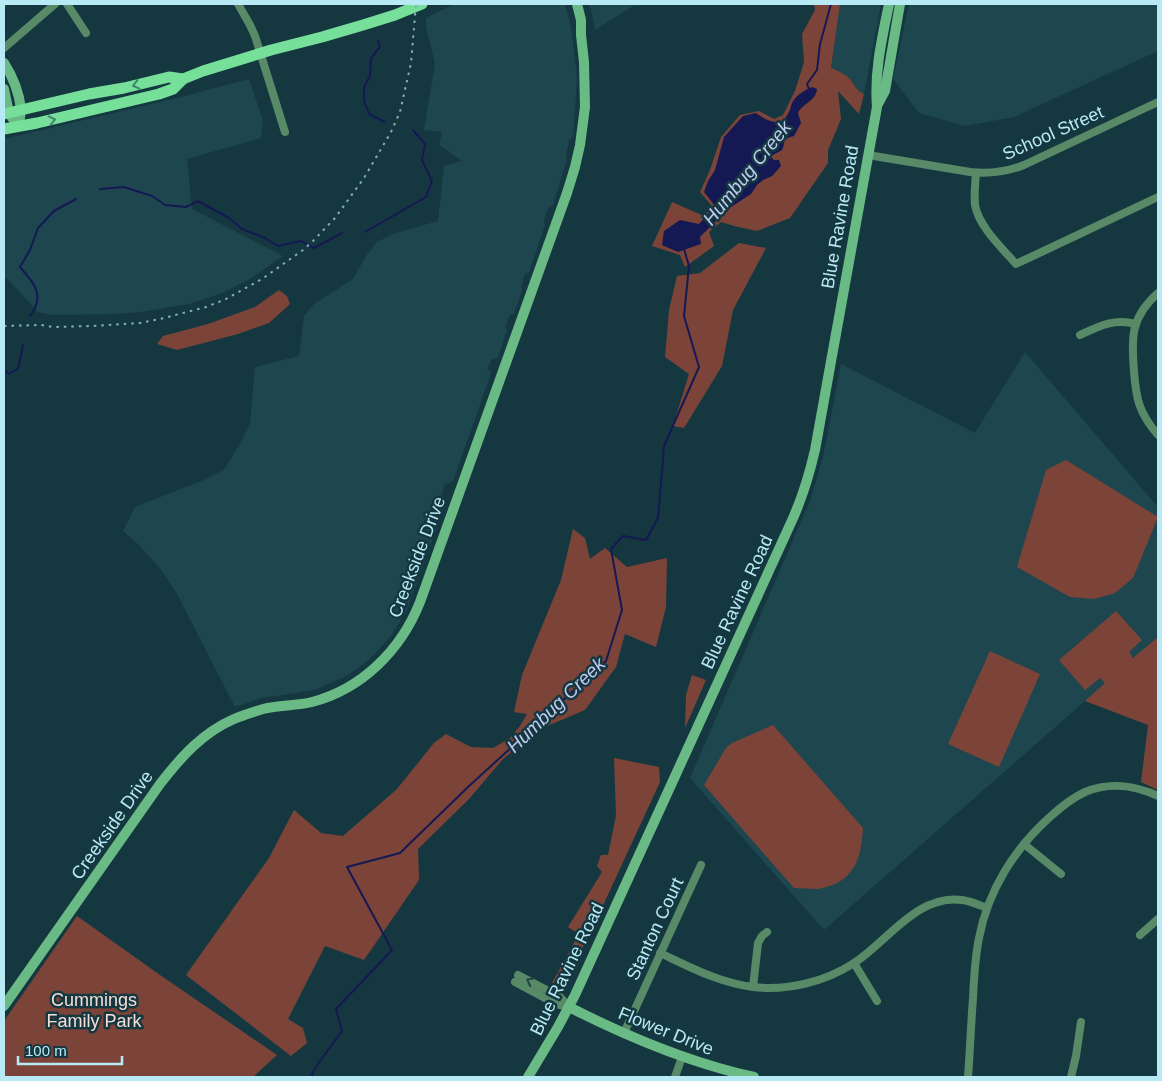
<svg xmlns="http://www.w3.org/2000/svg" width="1162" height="1081" font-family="Helvetica,sans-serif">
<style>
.built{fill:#1e464e}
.green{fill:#7c4438}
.water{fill:#151953}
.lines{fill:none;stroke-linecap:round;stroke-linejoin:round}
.stream{stroke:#151953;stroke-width:2}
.street{stroke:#598a68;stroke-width:8}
.secondary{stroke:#6aba85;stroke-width:10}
.primary{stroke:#76e09b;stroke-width:11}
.rail{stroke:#82afba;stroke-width:2;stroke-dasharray:2.5 5;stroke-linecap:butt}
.oneway{stroke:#418469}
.oneway2{stroke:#1f4446}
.labels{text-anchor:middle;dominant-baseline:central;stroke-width:5;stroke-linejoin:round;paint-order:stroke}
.street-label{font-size:18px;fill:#b8eaf6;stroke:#153840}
.park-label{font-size:18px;fill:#f5ded8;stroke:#153840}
.water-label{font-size:19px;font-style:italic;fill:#c1cbf1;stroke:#153840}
</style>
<rect width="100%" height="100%" fill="#153840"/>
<g class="built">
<polygon points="454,4 565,4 571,27 577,77 575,113 573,136 569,140 566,154 567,159 553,205 548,208 544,220 545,225 529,272 525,274 521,286 522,291 514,313 509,316 505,327 507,330 498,357 497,358 492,359 487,369 490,371 491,374 453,481 449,483 445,484 441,495 445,498 446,502 407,610 391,636 369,660 348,675 315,690 262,698 235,707 176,592 159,567 139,545 123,531 135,507 204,480 224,470 241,442 250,424 255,367 299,356 304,316 314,304 353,279 366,256 377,242 393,234 438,221 444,166 462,161 439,145 442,132 424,130 435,64 426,27 426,18"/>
<polygon points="588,4 636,4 595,30 591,9"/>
<polygon points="840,4 881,4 864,94 857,90 851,80 831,68"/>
<polygon points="909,4 1158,4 1158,51 1014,117 965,126 919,113 893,79"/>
<polygon points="249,79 263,121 261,138 187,159 192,209 283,256 248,280 222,293 189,304 141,312 117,314 53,315 38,312 4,275 4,139 181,97"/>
<polygon points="1025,352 1158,507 1158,637 824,930 690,778 810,501 823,457 841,364 975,433"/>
</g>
<g class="green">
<path d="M 814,4 L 840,4 L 831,68 C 838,71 844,73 850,79 C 856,86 854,89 864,94 L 859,114 L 838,91 L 841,119 L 828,150 L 828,163 L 790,218 L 757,231 L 734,226 L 721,222 L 709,232 L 714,246 L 685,267 L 680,255 L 652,246 L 672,202 L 704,216 L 709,211 L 711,205 L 700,192 L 710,170 L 721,137 L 740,115 L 759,111 L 774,119 L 783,115 L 795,91 L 804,62 L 802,34 L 815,10 Z"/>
<polygon points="739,243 766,248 733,310 722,366 684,428 673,426 689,374 665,357 669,310 677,276 700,273"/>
<polygon points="279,290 287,296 290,304 269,323 238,334 177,350 157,344 163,336 208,324 255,307"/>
<polygon points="1066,460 1158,517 1133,578 1115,593 1094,599 1070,597 1017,567 1046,470"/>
<polygon points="573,529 585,538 590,559 605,548 627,567 667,558 666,607 656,647 625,634 616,667 585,710 540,729 503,759 469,799 418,849 419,880 364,960 325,946 288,1019 303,1028 307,1043 291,1056 186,975 269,858 294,810 321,833 343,836 397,789 434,743 446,734 471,747 493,748 510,738 520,726 527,714 514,712 522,675 561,580"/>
<polygon points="1116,611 1142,640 1129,652 1133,658 1158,637 1158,790 1141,782 1148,725 1085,701 1105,683 1100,678 1085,690 1059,660"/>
<polygon points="990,651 1040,674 999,767 948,744"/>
<polygon points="692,675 706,680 685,728 686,695"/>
<path d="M 773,725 L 863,828 C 861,851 859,871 837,883 C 831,886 824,888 818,889 C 810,889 802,888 794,888 L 704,785 L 726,748 L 732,743 Z"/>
<polygon points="614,758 659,767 660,782 599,914 563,988 552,983 579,934 568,927 602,872 597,866 601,855 608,855 616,816"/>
<polygon points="77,916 160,975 277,1055 253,1077 4,1077 4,1021"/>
</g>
<path class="water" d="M 812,87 L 817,89 C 816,101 803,103 798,113 L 801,123 L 794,136 C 780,140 787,140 782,150 L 773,155 L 771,157 L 774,160 L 779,160 L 781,166 L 772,176 L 763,180 L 757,185 L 751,194 L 728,209 L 700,237 L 701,244 L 678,252 L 662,245 L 664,231 L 680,220 L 699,224 L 715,206 L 704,192 L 708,181 L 715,170 L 724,137 L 743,116 L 756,113 C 767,121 781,129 789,112 C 791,108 791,104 793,101 C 798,94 805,90 812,87 Z"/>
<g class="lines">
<g class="stream">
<polyline points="378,41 380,47 371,58 370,76 364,87 364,101 369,114 385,122"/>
<polyline points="807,91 809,89 807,84 817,70 820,44 831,4"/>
<polyline points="100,189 124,187 152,196 165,205 186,207 198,201 229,218 242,229 265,238 278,246 301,241 314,248 342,233"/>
<polyline points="365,232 426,197 432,181 422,160 425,144 413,130"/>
<path d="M 30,316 C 32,313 35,309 36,305 C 42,290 29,278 20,267 L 30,250 L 38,228 L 54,211 L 76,199"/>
<polyline points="4,370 9,374 18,369 23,345"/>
<polyline points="311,1077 315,1068 342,1031 336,1009 392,950 347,867 400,853 468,787 606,661 622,610 611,549 623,536 646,540 658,518 664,446 699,367 684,316 689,266 684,249"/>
</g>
<g class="street">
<polyline points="67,4 86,33"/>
<polyline points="238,4 250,25 255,36 285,132"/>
<polyline points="4,48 55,4"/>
<path d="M 868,155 L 970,172 C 989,174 1006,172 1024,165 L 1158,102"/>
<path d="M 976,173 C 975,184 974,195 975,205 C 979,227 1002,248 1016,264 L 1158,197"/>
<path d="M 1158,293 C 1131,317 1131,337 1134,371 C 1136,399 1139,413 1158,435"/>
<path d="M 1080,335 C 1099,326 1114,318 1136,324"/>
<polyline points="1024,844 1061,874"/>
<polyline points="1140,935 1158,919"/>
<path d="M 660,953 C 690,967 720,983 753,987 C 787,991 825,982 854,963 C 888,941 917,894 962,900 C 971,901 979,905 987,908"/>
<polyline points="854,963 877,1001"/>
<polyline points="518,975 560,997 569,1007"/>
<polyline points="515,982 556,1004 569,1007"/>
<polyline points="753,987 758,943 762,936 767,932"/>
<polyline points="624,1033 701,865"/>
<polyline points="675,1077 682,1057"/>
<path d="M 968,1077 C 970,1051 971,1024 973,998 C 974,978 975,957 979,938 C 988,890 1015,848 1051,816 C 1061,807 1072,798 1085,792 C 1109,782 1135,785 1158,796"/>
<polyline points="1071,1077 1076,1056 1081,1022"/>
</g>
<g class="secondary">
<path d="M 4,63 C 13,77 19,92 21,109 C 21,114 19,120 19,126"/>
<polyline points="4,89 9,113 13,119"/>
<polyline points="877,106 885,91 900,4"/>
<path d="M 4,1006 L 160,784 C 181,757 202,733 234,719 C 243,715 253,712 263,709 C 279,705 296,706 312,702 C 362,689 401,650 420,602 L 567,193 L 575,167 L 580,145 L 585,107 L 584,62 L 581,35 L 581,20 L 577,4"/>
<path d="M 569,1007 C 628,1037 690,1063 754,1077"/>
<path d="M 528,1077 L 558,1027 L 575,995 L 789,527 C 801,502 809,476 815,450 L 877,107 C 874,72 882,38 889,4"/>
</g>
<g class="primary">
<polyline points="4,114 89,94 124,88 169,77 183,79"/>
<polyline points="4,129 37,123 159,94 173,89 183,79 203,71 271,50 322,37 363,25 395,15 422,4"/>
</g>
<polyline class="rail" points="4,326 41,325 53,327 92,326 140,323 164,318 206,307 226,299 262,279 303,250 313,241 335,218 364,178 391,132 400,112 411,63 416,4"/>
</g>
<defs><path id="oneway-chevron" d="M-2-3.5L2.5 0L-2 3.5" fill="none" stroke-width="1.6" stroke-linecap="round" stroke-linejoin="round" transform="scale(1.25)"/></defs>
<g class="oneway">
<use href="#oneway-chevron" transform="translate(136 85) rotate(166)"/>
<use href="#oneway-chevron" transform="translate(52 120) rotate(-13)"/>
</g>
<use class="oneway2" href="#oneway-chevron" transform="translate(530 981) rotate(-153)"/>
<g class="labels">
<g class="street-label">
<text transform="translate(1053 133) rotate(-24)">School Street</text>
<text transform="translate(840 217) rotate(-80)">Blue Ravine Road</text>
<text transform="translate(417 557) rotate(-69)">Creekside Drive</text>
<text transform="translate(737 602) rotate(-65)">Blue Ravine Road</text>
<text transform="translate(112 825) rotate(-55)">Creekside Drive</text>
<text transform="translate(655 929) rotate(-65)">Stanton Court</text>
<text transform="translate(567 969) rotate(-64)">Blue Ravine Road</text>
<text transform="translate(666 1031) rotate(22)">Flower Drive</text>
</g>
<g class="park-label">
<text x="94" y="1000">Cummings<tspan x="94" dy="21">Family Park</tspan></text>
</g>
<g class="water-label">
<text transform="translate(747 173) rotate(-51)">Humbug Creek</text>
<text transform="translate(556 705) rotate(-44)">Humbug Creek</text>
</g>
</g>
<rect width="1162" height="1081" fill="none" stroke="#b8eaf6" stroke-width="10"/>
<path d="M18 1056v8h104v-8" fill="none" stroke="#b8eaf6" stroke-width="2.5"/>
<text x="25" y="1056" font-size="15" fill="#b8eaf6" stroke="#153840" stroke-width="4" paint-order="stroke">100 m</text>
</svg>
